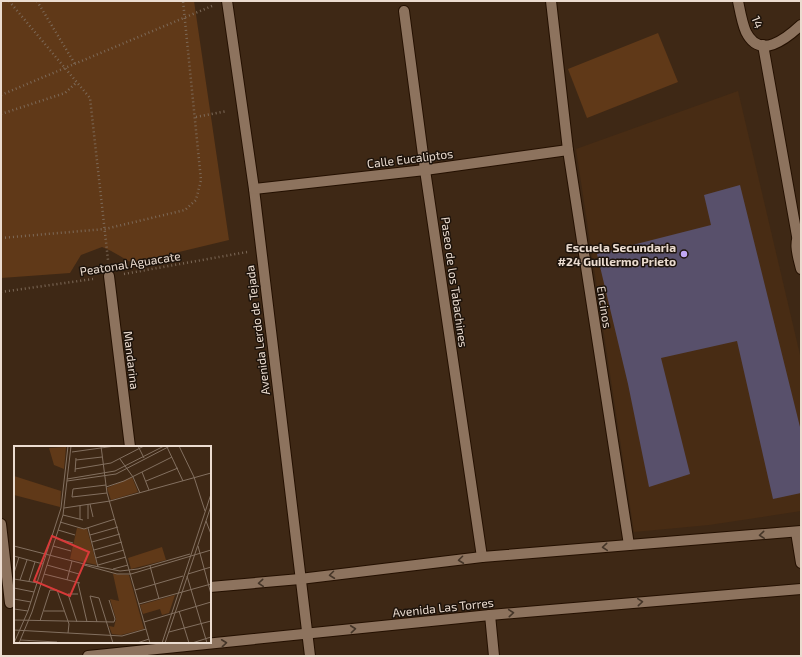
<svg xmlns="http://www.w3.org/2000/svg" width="802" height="657" font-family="'Exo 2',sans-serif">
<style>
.built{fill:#482c14}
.green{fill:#603918}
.building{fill:#58506b}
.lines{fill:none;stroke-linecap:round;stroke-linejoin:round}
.minor-casing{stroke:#241001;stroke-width:12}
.path{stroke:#7d6a59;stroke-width:2.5;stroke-dasharray:1 3;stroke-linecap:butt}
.minor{stroke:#8d735e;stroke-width:10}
.oneway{stroke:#443528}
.poi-dot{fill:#c1a8f3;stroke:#1d130b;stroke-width:1.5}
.labels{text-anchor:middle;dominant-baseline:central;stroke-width:3;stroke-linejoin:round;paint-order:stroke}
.street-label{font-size:12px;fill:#ebdcd0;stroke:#1d130b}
.poi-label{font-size:12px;font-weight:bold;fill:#ebdcd0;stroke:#1d130b;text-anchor:end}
.inset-road{fill:none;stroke:#837060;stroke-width:1}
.view{fill:#d83a39;fill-opacity:0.15;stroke:#d83a39;stroke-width:2}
.inset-edge{fill:none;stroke:#ebdcd0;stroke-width:2}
</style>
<rect width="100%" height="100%" fill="#3e2815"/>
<polygon class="built" points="738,91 801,359 801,511 709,525 634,532 576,149"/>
<g class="green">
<path d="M 1,1 L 194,1 L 229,240 L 133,263 C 122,258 113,251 102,247 L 81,255 L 70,273 L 1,278 Z"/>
<polygon points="658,33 678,82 587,118 568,69"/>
</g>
<polygon class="building" points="740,185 801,431 801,493 773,499 737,341 661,358 690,474 649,487 628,384 597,254 711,225 704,195"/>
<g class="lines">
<defs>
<g id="minor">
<polyline points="227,1 254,189 310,656"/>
<polyline points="551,1 568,150 629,545"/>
<path d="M 738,1 C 740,11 742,23 746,32 C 760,60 786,39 801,25"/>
<polyline points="404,11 425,170 482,557"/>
<polyline points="763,45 797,236"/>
<polyline points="254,189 425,170 568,150"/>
<path d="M 800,231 C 793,244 798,256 801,269"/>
<polyline points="109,276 130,447"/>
<polyline points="1,524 10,603"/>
<polyline points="796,532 801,563"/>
<polyline points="210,587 300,579 482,557 801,531"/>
<polyline points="490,615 494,656"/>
<polyline points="88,656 490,615 801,589"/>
</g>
</defs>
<use href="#minor" class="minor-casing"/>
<g class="path">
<polyline points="9,1 90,98 108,260"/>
<polyline points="37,1 75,64"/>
<polyline points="1,95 212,6"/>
<polyline points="1,114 65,93 77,82"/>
<polyline points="196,117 227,111"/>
<polyline points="1,238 105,229 185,210 196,200 201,180 183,1"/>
<polyline points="124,274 247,252"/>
<polyline points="1,292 93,279"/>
</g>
<use href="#minor" class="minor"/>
</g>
<defs><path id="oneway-chevron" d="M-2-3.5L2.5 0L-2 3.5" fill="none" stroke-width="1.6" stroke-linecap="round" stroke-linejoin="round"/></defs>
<g class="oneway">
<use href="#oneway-chevron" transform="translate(762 535) rotate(175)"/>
<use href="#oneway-chevron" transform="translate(605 547) rotate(175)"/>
<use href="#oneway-chevron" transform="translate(461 560) rotate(173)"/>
<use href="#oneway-chevron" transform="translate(332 575) rotate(173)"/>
<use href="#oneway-chevron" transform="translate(261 583) rotate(175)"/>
<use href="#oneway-chevron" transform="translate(640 602) rotate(-5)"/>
<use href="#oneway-chevron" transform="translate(511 613) rotate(-5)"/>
<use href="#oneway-chevron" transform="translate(353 629) rotate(-6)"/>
<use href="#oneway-chevron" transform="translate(224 643) rotate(-6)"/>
</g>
<circle class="poi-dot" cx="684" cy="254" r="4"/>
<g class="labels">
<g class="street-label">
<text transform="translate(758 22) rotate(69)">14</text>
<text transform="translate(410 158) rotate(-7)">Calle Eucaliptos</text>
<text transform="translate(130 263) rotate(-9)">Peatonal Aguacate</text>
<text transform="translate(455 282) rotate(82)">Paseo de los Tabachines</text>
<text transform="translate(605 307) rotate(81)">Encinos</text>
<text transform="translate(257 330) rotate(-97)">Avenida Lerdo de Tejada</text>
<text transform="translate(132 360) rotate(83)">Mandarina</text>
<text transform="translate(443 607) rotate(-6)">Avenida Las Torres</text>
</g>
<g class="poi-label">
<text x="676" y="247">Escuela Secundaria<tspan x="676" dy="14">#24 Guillermo Prieto</tspan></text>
</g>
</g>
<g transform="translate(14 446)">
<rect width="197" height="197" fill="#3e2815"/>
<path d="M 52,1 L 50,23 L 40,19 L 35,2 ZM 0,30 L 47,45 L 46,61 L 0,49 ZM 118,31 L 124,46 L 97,54 L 93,42 ZM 63,82 L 73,83 L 83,119 L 56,113 ZM 148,101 L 152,114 L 117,123 L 114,112 ZM 99,128 L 115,129 L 130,183 L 107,189 L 98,188 L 95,180 L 100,181 L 102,173 L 96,153 L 105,155 ZM 161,149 L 155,167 L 148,169 L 146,163 L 129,168 L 126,159 Z" fill="#603918"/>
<path class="inset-road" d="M 87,0 L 93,47 L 136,197M 124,0 L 130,12M 165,0 L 180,31 L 191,65M 153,1 L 169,35M 58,6 L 101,0M 106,13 L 119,31 L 126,47M 62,14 L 88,11M 61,23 L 97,17 L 130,0M 61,26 L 62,12M 128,26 L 135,44M 53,33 L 101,25 L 150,0M 53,35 L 102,28 L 156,0M 132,35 L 164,22M 92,39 L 59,43 L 58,51 L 93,47M 92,41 L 110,35 L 158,11M 74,58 L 74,73M 76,58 L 79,71M 50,62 L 96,55 L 197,27M 49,69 L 69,74M 66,73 L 66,60M 192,75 L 197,88M 46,76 L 70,83 L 101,73M 74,82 L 84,121M 44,84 L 61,89M 76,89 L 104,81M 41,92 L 59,97M 78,96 L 106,88M 0,100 L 70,118 L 106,125 L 124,123 L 176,108M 39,100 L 57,105M 184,100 L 197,148M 80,104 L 108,96M 0,110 L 29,118M 82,112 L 110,104M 33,119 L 65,128M 70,119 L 103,128 L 117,128 L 197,104M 84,119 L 112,111M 136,120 L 145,153M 99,123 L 114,119M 0,127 L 5,111M 30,128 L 66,137M 174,128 L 197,121M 173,130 L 193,197M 0,133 L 24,137M 6,134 L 13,114M 53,134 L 58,115M 15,135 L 21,116M 64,137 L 73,176M 0,142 L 20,146M 121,144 L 169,130M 0,153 L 17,156M 125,158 L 197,138M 0,163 L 14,165M 30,165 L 50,165M 165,165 L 175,197M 0,174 L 100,176 L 101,173 L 95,154M 26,175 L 36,144 L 43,144 L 55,178 L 54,187M 63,176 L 54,148 L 64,148M 83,176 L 76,150 L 85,152 L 99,197M 130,176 L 197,156M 0,184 L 108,190 L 132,183M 155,186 L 197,175M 6,194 L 43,196M 0,197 L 14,165 L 47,62 L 54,0M 5,197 L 18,166 L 49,69 L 57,0M 123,197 L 135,193M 148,197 L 197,48M 151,197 L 197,60M 178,197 L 197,191"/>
<path class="view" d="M 38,90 L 75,106 L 56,150 L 20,135 Z"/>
<rect width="197" height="197" class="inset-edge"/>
</g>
<rect width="802" height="657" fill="none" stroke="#ebdcd0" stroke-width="4"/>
</svg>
